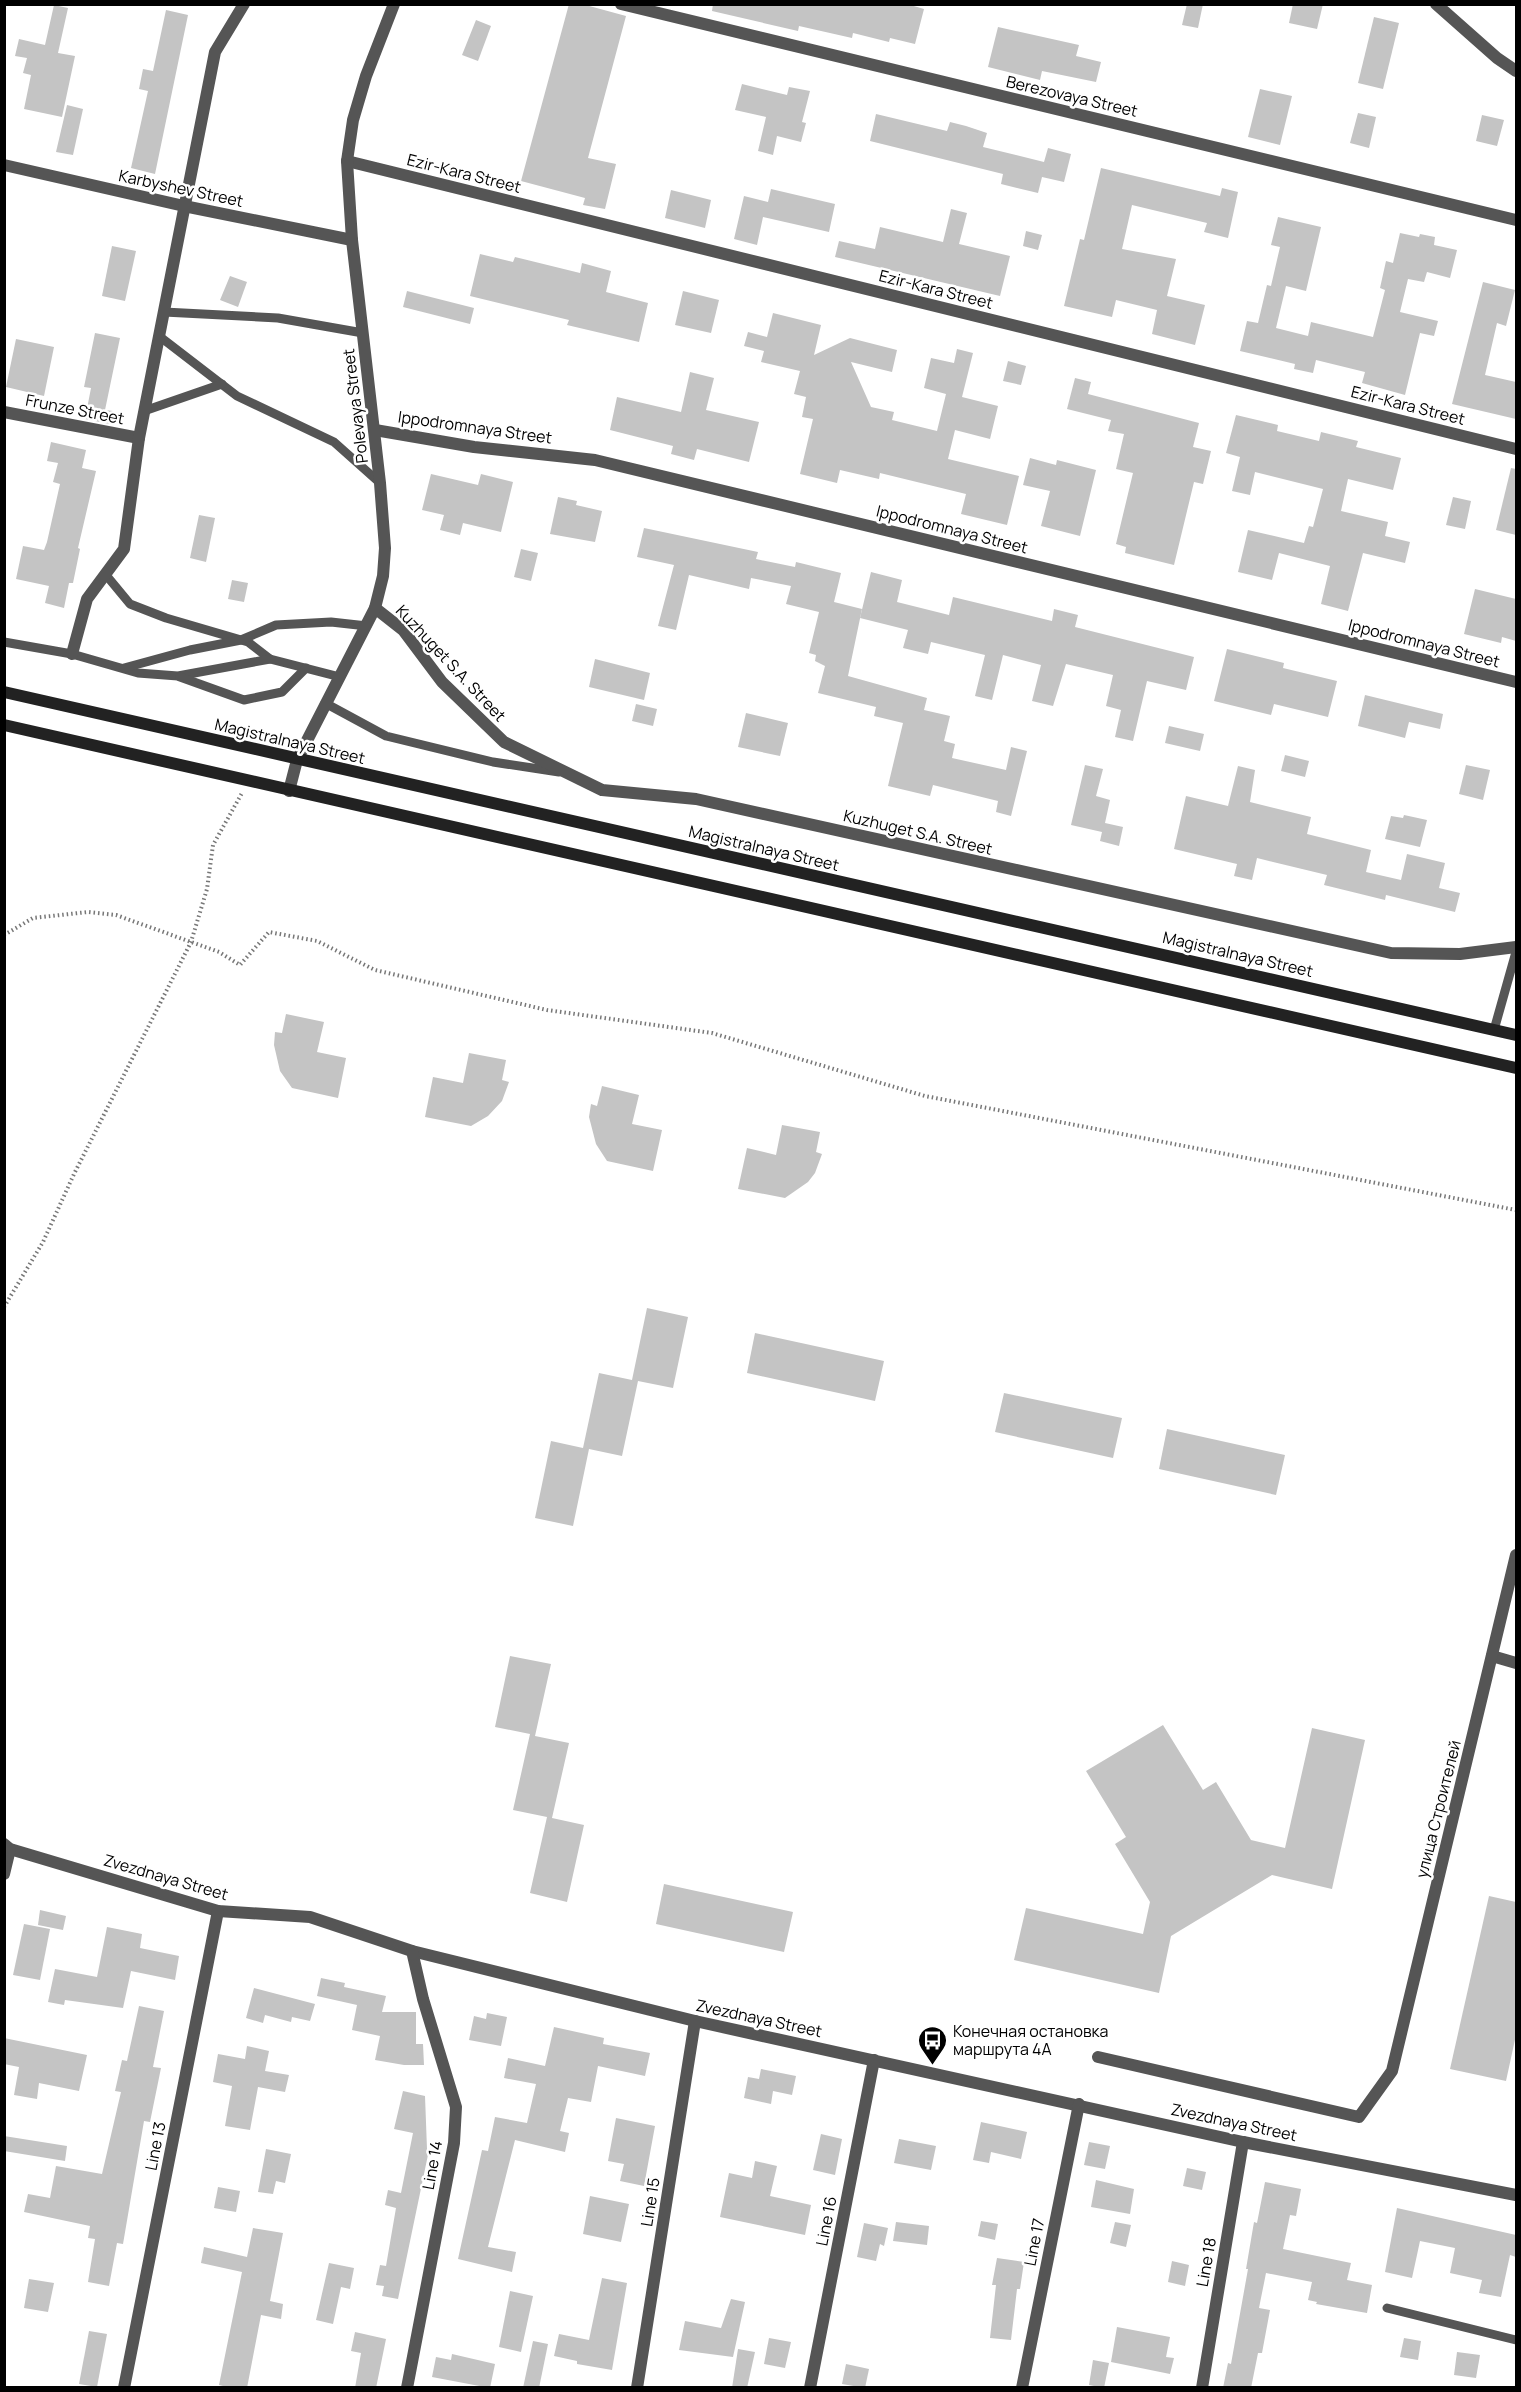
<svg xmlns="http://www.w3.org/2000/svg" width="1521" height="2392" font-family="Manrope,sans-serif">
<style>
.building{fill:#c4c4c4}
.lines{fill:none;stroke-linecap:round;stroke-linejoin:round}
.path{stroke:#777;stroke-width:4;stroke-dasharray:1.5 3;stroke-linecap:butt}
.service{stroke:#555;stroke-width:9}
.minor{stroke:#555;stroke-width:12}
.tertiary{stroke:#555;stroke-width:12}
.secondary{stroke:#222;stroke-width:12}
.labels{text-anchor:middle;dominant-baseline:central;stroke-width:5;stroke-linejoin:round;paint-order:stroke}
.street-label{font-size:16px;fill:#000;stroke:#fff}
.poi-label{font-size:16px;fill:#000;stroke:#fff;text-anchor:start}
</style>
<rect width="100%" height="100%" fill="#fff"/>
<g class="building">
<polygon points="569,4 582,4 626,16 588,158 616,164 605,209 583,205 585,198 521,181"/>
<polygon points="713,4 907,4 924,9 915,44 890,38 889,42 853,33 852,38 799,26 798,31 712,11"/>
<polygon points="1187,4 1203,4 1198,28 1182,25"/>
<polygon points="1293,4 1323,4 1317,29 1289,23"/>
<polygon points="54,5 68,8 58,53 75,56 62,117 24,109 31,75 23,73 27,58 15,56 19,39 45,45"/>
<polygon points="166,10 188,15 155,174 131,168 148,91 139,89 143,69 153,71"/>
<polygon points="1374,17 1399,23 1383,89 1358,83"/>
<polygon points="476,20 491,26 478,61 462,55"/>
<polygon points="998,27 1079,45 1076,56 1101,62 1096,82 1042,71 1040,80 988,67"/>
<polygon points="742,84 787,95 789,87 810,91 802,122 806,123 801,142 777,136 773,155 758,151 766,117 735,110"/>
<polygon points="1260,89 1292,96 1280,145 1248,137"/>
<polygon points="67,105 83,109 73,155 56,152"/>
<polygon points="1358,113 1376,117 1369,148 1350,143"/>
<polygon points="876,114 947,131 950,122 966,126 987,133 983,147 1044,162 1048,148 1071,154 1064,182 1042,177 1038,193 1001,184 1003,174 870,141"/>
<polygon points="1482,115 1504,120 1497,146 1476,141"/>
<polygon points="1101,168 1220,196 1222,188 1238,192 1228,238 1204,232 1207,223 1132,205 1122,249 1176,259 1167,296 1205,305 1195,345 1152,334 1157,310 1116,300 1112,317 1064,306 1080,239 1084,240"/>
<polygon points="771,189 835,204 829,232 763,217 757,245 734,239 744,196 768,202"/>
<polygon points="671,190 711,200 705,228 665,218"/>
<polygon points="951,209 967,213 959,244 1010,256 1000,296 835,257 839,241 875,249 880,227 943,242"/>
<polygon points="1278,217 1321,227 1306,291 1286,286 1276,328 1308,336 1311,322 1373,337 1385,290 1380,288 1386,261 1393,263 1400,233 1419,237 1420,234 1435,237 1434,245 1457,250 1450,278 1427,272 1424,282 1408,279 1400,312 1438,321 1434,336 1420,333 1405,395 1362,383 1365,372 1316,360 1313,373 1294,369 1295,364 1240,351 1247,321 1258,323 1267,285 1271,286 1280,247 1271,245"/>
<polygon points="1026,231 1042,235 1038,250 1023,246"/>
<polygon points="112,246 136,251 125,301 102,296"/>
<polygon points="480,254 513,262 515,257 580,273 582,263 611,271 606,292 648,303 639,342 567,325 569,320 470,296"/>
<polygon points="230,276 247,282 238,307 220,300"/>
<polygon points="1483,282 1515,290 1506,326 1497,323 1485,375 1516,382 1516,419 1452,404"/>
<polygon points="407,291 474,308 470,324 403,307"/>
<polygon points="683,291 719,300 711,333 675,325"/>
<polygon points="773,313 821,325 814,355 850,338 897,350 892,372 851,362 871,407 894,412 892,420 937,431 946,394 924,388 931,358 954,363 957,349 973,353 962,397 998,406 990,439 955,430 948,459 1019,476 1007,525 961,514 966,494 880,473 879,479 840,470 837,483 800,474 813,419 802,417 806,397 794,394 800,371 761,362 764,351 744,346 748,332 767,337"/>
<polygon points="95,333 120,338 105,410 113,411 110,424 85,419 91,388 84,387"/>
<polygon points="16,339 54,347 44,396 6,387"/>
<polygon points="1008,361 1026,366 1021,385 1003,381"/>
<polygon points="690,372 714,378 706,410 759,422 749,462 697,449 694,460 671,454 673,446 610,430 617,397 681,412"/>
<polygon points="1075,378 1091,382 1088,394 1199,423 1193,447 1211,451 1203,484 1194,482 1174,565 1125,553 1126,547 1116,544 1133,473 1116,469 1124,434 1108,431 1111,420 1067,409"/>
<polygon points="1236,415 1278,425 1277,431 1319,441 1321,432 1358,441 1356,447 1401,458 1393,490 1348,479 1341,511 1388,522 1385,536 1410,542 1405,563 1363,553 1348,611 1321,604 1330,566 1279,553 1272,580 1238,572 1248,530 1304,543 1309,526 1313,527 1323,489 1255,472 1250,495 1232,491 1240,457 1226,453"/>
<polygon points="51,442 86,450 82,468 96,471 78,548 80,549 73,583 69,583 64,608 45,603 49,586 16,579 23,546 44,550 47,542 60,484 53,482 58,463 47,461"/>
<polygon points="1030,458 1056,465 1057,460 1096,470 1080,536 1041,526 1050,491 1023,485"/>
<polygon points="1511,468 1516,469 1516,535 1496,530"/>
<polygon points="431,474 478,485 481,474 513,482 501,532 463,523 460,535 440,530 444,515 422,510"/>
<polygon points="558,497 577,501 576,505 602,511 595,542 550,534"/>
<polygon points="1453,497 1471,501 1465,529 1446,525"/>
<polygon points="199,515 215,518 206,562 190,558"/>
<polygon points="644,528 758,552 756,559 795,567 796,562 841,573 834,602 862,609 848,676 927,698 924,710 950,716 944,741 955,744 952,758 1006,770 1011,747 1027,751 1011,816 996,812 998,801 933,785 930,796 888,786 903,723 874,716 876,707 818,693 825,666 815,661 816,655 809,653 819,612 786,604 791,586 751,578 749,589 689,575 676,630 658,626 674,565 637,557"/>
<polygon points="521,549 538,553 531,581 514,577"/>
<polygon points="871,572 902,580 897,602 949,615 953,597 1052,621 1054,609 1078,615 1075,627 1194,657 1186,690 1147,681 1133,741 1115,737 1121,710 1106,706 1113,675 1066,664 1053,706 1032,701 1041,665 1003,655 992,700 975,696 985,655 931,642 928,654 903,648 908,630 860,618"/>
<polygon points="232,580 248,583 244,602 228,599"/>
<polygon points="1475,589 1516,599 1516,641 1502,637 1501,643 1464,634"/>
<polygon points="1227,649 1284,663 1283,668 1337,681 1328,717 1274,704 1271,715 1214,701"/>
<polygon points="595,659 650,673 644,700 589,687"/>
<polygon points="1365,695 1443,714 1440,729 1409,722 1405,738 1358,726"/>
<polygon points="636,704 657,709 653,726 632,721"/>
<polygon points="746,713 788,723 780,756 738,747"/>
<polygon points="1169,726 1204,734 1200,751 1165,743"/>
<polygon points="1285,755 1309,761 1305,777 1281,771"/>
<polygon points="1085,765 1103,769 1096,796 1110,800 1105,823 1123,827 1119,846 1100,841 1102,832 1071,825"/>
<polygon points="1466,765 1490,770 1483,800 1459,794"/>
<polygon points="1238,766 1255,770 1250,802 1311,817 1307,834 1371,850 1366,872 1401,880 1407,854 1445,863 1439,888 1460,893 1455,912 1386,895 1385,900 1324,885 1327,875 1257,858 1252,880 1234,876 1237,864 1174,849 1186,796 1228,806"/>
<polygon points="1404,815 1427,820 1420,847 1385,839 1391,816 1403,818"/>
<polygon points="286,1014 324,1022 317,1052 346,1058 338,1098 292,1088 280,1071 274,1045 275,1032 282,1033"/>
<polygon points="469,1053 506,1060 502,1080 509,1082 502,1101 488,1116 471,1126 425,1117 433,1077 463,1083"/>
<polygon points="602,1086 639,1095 632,1124 662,1130 653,1171 607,1161 596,1144 589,1117 591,1104 597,1106"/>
<polygon points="782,1125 820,1132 816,1152 822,1154 815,1173 808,1182 785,1198 738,1189 747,1148 776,1155"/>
<polygon points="647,1308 688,1317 673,1388 638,1381 622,1456 589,1449 573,1526 535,1518 551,1441 583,1448 599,1373 632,1380"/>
<polygon points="755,1333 884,1361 875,1401 747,1373"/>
<polygon points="1004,1393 1122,1418 1113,1458 995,1432"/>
<polygon points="1167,1429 1285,1455 1276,1495 1159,1469"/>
<polygon points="510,1656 551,1664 535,1736 569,1743 552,1818 584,1825 567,1902 530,1893 547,1817 513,1810 530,1734 495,1727"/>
<polygon points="1163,1725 1203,1790 1216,1782 1251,1840 1285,1848 1312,1728 1365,1740 1332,1889 1272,1875 1171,1936 1159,1993 1014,1960 1026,1908 1143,1934 1150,1902 1115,1844 1126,1837 1086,1771"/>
<polygon points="664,1884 793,1912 784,1952 656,1924"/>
<polygon points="1489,1896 1516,1902 1516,2035 1506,2081 1450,2069"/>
<polygon points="40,1910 66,1916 63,1930 38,1925"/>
<polygon points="24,1924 50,1929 40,1980 13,1975"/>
<polygon points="107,1927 142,1934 140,1948 179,1956 175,1980 131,1971 123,2008 65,2000 64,2005 48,2002 55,1969 97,1977"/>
<polygon points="321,1978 345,1983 344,1987 386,1996 382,2012 416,2012 416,2044 423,2044 424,2065 404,2065 375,2060 380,2036 352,2030 357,2005 317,1996"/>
<polygon points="254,1988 315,2004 310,2021 292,2017 291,2022 265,2015 263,2023 246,2018"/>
<polygon points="139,2006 164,2011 153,2067 161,2068 150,2122 144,2121 123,2244 117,2243 109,2286 88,2282 95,2239 88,2238 90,2226 24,2212 28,2194 50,2198 56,2166 102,2174 121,2092 115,2091 122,2060 127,2061"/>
<polygon points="487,2013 507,2017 501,2046 469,2040 474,2016 486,2019"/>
<polygon points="554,2027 604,2038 603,2044 650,2053 645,2076 598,2066 591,2102 568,2098 560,2131 569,2133 565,2152 515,2140 488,2247 516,2252 512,2272 458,2259 482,2150 488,2151 495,2117 527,2123 536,2084 504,2078 508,2058 545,2066"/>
<polygon points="4,2038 87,2055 79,2091 39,2083 37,2099 14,2095 19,2067 4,2064"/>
<polygon points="247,2046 269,2051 265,2071 289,2075 285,2092 258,2087 250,2130 225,2126 232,2086 213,2082 218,2054 245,2059"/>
<polygon points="761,2069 796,2076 792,2095 773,2091 771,2104 744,2098 748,2077 759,2079"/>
<polygon points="403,2091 425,2096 427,2149 429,2150 398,2299 382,2296 384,2286 376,2285 380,2265 386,2266 396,2208 385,2205 388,2190 401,2193 413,2133 394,2129"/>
<polygon points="616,2118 655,2126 644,2186 620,2181 624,2164 608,2161"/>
<polygon points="981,2122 1027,2132 1021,2159 991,2152 989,2163 973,2160"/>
<polygon points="821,2134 842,2139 835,2175 813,2170"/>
<polygon points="4,2136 67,2146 65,2161 4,2151"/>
<polygon points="899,2139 936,2146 931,2170 894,2163"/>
<polygon points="1089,2142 1110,2146 1105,2169 1084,2165"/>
<polygon points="266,2149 291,2154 285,2183 276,2181 273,2194 258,2192"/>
<polygon points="755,2161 777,2166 770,2196 811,2205 805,2235 720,2217 729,2173 752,2178"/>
<polygon points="1187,2168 1206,2172 1202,2190 1183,2186"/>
<polygon points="1096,2180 1134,2189 1130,2214 1091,2207"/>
<polygon points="1265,2182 1301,2189 1296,2216 1290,2215 1283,2249 1351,2263 1347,2280 1372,2285 1367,2313 1316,2304 1317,2302 1308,2300 1312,2282 1266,2273 1259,2308 1270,2310 1262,2353 1258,2353 1251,2388 1223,2388 1228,2363 1231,2364 1248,2269 1246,2269 1254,2222 1257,2223"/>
<polygon points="218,2187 240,2191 236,2212 214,2208"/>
<polygon points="590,2196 629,2204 621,2242 583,2234"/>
<polygon points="1397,2208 1516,2235 1516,2257 1510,2255 1501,2297 1479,2293 1482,2280 1450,2273 1455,2248 1420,2241 1412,2278 1385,2272"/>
<polygon points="981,2221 998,2224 995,2240 978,2236"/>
<polygon points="896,2222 929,2226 927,2245 893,2241"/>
<polygon points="1115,2222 1131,2225 1126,2247 1110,2243"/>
<polygon points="864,2223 888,2228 884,2246 880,2244 876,2261 857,2257"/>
<polygon points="253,2228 283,2233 270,2301 283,2304 281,2319 261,2315 247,2388 231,2388 219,2385 242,2272 201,2263 204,2247 247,2257"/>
<polygon points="997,2258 1024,2262 1020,2289 1017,2289 1011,2340 990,2338 996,2285 992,2285"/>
<polygon points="1172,2261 1189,2265 1185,2286 1168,2282"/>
<polygon points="329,2263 354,2268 350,2289 341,2287 333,2324 316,2320"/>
<polygon points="602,2278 627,2283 612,2370 577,2364 577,2361 554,2356 559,2334 589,2340"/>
<polygon points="29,2279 54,2283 48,2312 24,2308"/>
<polygon points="510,2291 533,2296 521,2352 499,2347"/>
<polygon points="731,2299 745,2302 733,2357 679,2350 685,2321 721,2328"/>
<polygon points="1117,2327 1170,2337 1166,2357 1174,2358 1170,2374 1111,2362"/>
<polygon points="89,2331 107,2334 97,2387 79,2384"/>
<polygon points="355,2332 386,2339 376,2388 355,2388 361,2353 351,2351"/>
<polygon points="769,2338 791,2342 785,2368 764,2364"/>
<polygon points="1404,2338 1421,2341 1418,2360 1400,2357"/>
<polygon points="533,2341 548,2344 539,2388 523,2388"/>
<polygon points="738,2349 755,2352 747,2388 732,2388"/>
<polygon points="1457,2352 1480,2355 1476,2378 1454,2375"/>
<polygon points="452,2354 495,2364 490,2388 432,2377 436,2357 451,2360"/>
<polygon points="1093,2360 1109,2363 1104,2388 1089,2385"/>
<polygon points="846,2364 869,2369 865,2388 842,2384"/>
</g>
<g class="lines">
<g class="path">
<polyline points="4,935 33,918 88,912 116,915 219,952 240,965 269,932 317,941 375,970 547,1010 712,1033 925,1096 1516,1210"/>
<polyline points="4,1307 43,1242 74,1174 191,942 207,889 213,845 242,793"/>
</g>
<g class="service">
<polyline points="164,312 278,318 363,333"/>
<polyline points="159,336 237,396 334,442 380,483"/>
<polyline points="144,411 222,384"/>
<polyline points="106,575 130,604 166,618 248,642 270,659"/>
<polyline points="4,642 72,654 138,673 178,676 270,659 340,677"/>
<polyline points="124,668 190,650 241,640 276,625 331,622 367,626"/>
<polyline points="180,677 244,700 282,692 306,668"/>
<polyline points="325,703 386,736 493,762 559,772"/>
<polyline points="1494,1030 1516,952"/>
<polyline points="1387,2308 1516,2340"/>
</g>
<g class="minor">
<polyline points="621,4 1516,220"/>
<polyline points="1436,4 1497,58 1516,71"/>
<polyline points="347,161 1516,449"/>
<polyline points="4,165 184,206 352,240"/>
<polyline points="4,412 139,438"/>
<polyline points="375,430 474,447 595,460 1516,682"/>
<polyline points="375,608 403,630 442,682 504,742 602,790 696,799 1391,953 1460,954 1516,947"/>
<polyline points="72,654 87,599 124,549 139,438 215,52 244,4"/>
<polyline points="1492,1656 1516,1663"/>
<polyline points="4,1844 10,1849 218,1911 310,1917 412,1951 695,2021 1243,2142 1516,2195"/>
<polyline points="4,1874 10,1849"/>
<polyline points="1098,2057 1359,2117 1392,2071 1516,1555"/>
<polyline points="124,2388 218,1911"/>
<polyline points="407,2388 454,2143 456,2107 423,1999 412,1951"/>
<polyline points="637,2388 695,2021"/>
<polyline points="810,2388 874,2060"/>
<polyline points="1022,2388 1079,2104"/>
<polyline points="1202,2388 1243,2142"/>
</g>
<polyline class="tertiary" points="289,791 297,760 375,608 383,576 385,548 380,483 352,240 347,161 353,120 366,76 394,4"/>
<g class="secondary">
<polyline points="4,692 1516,1035"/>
<polyline points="4,725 1516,1068"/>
</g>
</g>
<defs>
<symbol id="bus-pin" viewBox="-11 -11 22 30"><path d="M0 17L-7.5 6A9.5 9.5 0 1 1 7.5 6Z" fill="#000" stroke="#fff"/><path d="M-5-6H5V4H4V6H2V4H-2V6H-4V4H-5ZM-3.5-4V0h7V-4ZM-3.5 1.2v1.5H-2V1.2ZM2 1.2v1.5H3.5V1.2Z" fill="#fff"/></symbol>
</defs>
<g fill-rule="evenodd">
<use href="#bus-pin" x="916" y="2024" width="33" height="45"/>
</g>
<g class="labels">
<g class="street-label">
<text transform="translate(1072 96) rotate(13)">Berezovaya Street</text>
<text transform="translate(464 173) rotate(14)">Ezir-Kara Street</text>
<text transform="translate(181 188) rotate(12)">Karbyshev Street</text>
<text transform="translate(936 289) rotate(14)">Ezir-Kara Street</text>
<text transform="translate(1408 405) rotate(14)">Ezir-Kara Street</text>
<text transform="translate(355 406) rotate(-97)">Polevaya Street</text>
<text transform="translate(75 409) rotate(11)">Frunze Street</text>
<text transform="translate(475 427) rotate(8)">Ippodromnaya Street</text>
<text transform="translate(952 529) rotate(14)">Ippodromnaya Street</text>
<text transform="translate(1424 643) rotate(14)">Ippodromnaya Street</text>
<text transform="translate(451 663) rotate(47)">Kuzhuget S.A. Street</text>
<text transform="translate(290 741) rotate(13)">Magistralnaya Street</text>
<text transform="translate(918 832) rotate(13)">Kuzhuget S.A. Street</text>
<text transform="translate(764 848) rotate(13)">Magistralnaya Street</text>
<text transform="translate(1238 954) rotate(13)">Magistralnaya Street</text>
<text transform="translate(1438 1809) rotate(-76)">улица Строителей</text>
<text transform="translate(166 1877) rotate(16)">Zvezdnaya Street</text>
<text transform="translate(759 2018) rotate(12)">Zvezdnaya Street</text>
<text transform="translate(1234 2122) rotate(12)">Zvezdnaya Street</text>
<text transform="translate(155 2146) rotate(-79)">Line 13</text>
<text transform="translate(432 2165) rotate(-80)">Line 14</text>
<text transform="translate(650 2202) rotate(-81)">Line 15</text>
<text transform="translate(826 2221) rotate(-79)">Line 16</text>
<text transform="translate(1034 2242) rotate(-79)">Line 17</text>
<text transform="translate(1206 2262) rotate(-80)">Line 18</text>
</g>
<g class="poi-label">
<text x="953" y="2031">Конечная остановка<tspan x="953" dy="18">маршрута 4А</tspan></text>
</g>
</g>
<rect width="1521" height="2392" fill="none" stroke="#000000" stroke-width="12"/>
</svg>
